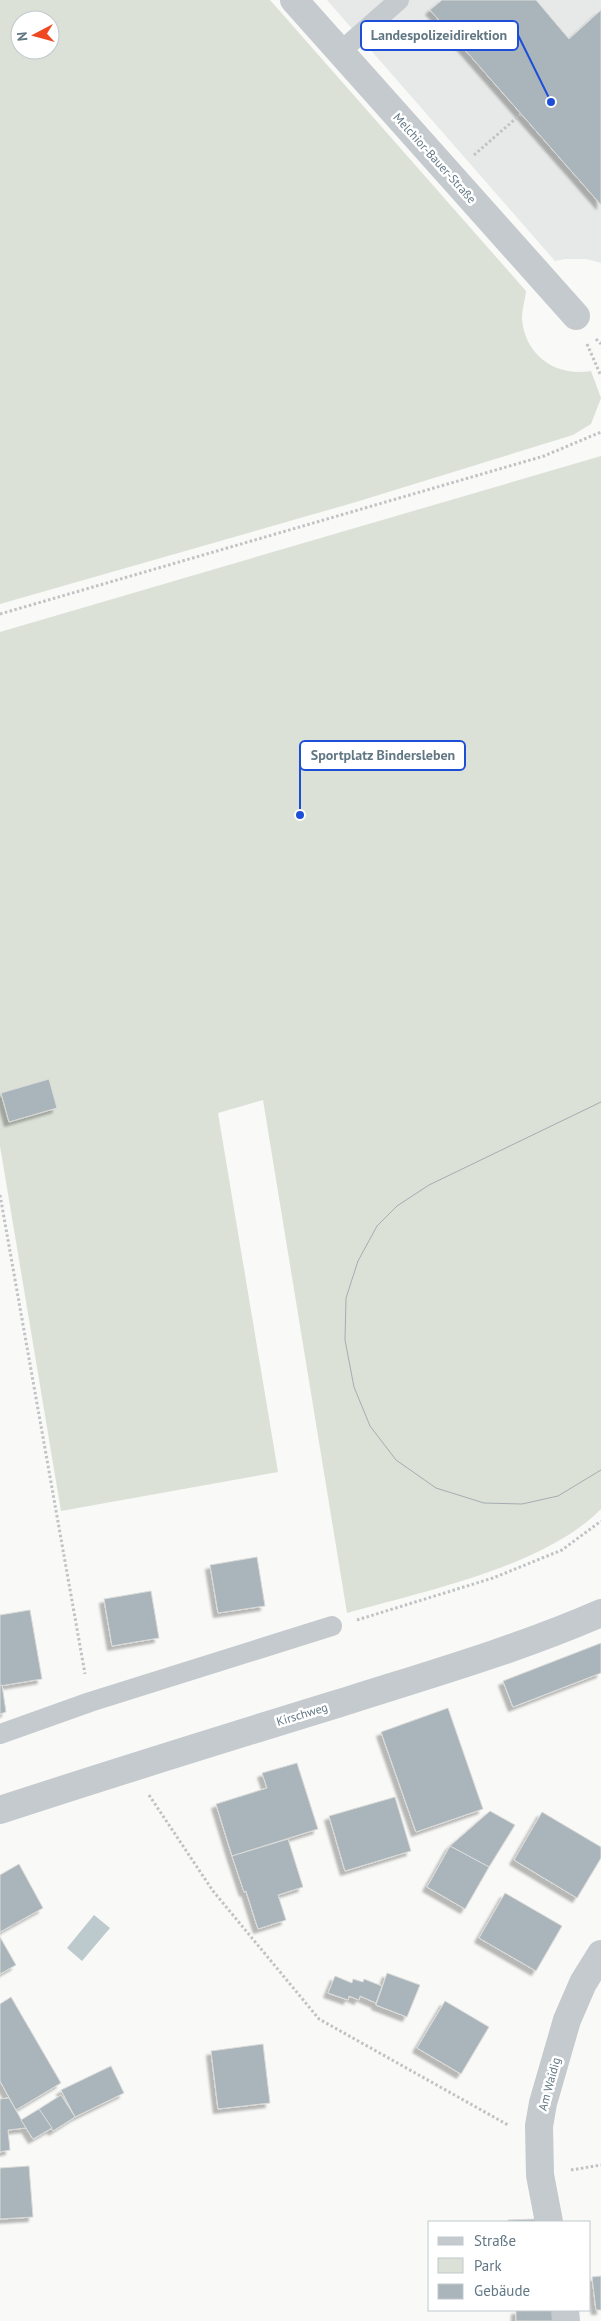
<svg xmlns="http://www.w3.org/2000/svg" width="601" height="2321" font-family="'PT Sans',sans-serif">
<style>
.built{fill:#e7e9e8}
.green{fill:#dbe1d7;fill-rule:evenodd}
.water{fill:#bccacd}
.building{fill:#aab5bb;stroke:#dbdbd9;filter:url(#shadow)}
.lines{fill:none;stroke-linecap:round;stroke-linejoin:round}
.path{stroke:#c0c3c5;stroke-width:3;stroke-dasharray:2.5 2.5;stroke-linecap:butt}
.lane{stroke:#c4cacd;stroke-width:20}
.street{stroke:#c4cacd;stroke-width:28}
.tram{stroke:#a5adb2;stroke-width:1}
.labels{text-anchor:middle;dominant-baseline:central;stroke-width:5;stroke-linejoin:round;paint-order:stroke}
.street-label{font-size:12px;fill:#627784;stroke:#fff}
.leader{fill:none;stroke:#1d4ed8;stroke-width:2}
.callout-dot{fill:#1d4ed8;stroke:#fff;stroke-width:2}
.callout{fill:#fff;stroke:#1d4ed8;stroke-width:2}
.callout-label{font-size:14px;text-anchor:middle;font-weight:bold;fill:#627784}
</style>
<defs>
<filter id="shadow"><feDropShadow dx="-4.5" dy="4.5" stdDeviation="1" flood-color="#0004"/></filter>
</defs>
<rect width="100%" height="100%" fill="#f9f9f7"/>
<polygon class="built" points="327,0 601,0 601,263 586,259 565,259 555,261"/>
<g class="green">
<path d="M 0,0 L 270,0 L 526,291 C 525,300 522,310 522,319 C 525,355 555,377 591,371 L 601,398 L 591,424 L 573,435 L 356,502 L 0,604 ZM 20,20 L 50,20 L 50,50 L 20,50 Z"/>
<path d="M 601,456 L 601,1509 C 544,1567 424,1591 347,1613 L 263,1100 L 218,1113 L 278,1472 L 61,1511 L 0,1146 L 0,632 Z"/>
</g>
<polygon class="water" points="94,1915 110,1928 82,1961 67,1948"/>
<g class="building">
<polygon points="442,0 536,0 569,39 601,10 601,205 430,10"/>
<polygon points="49,1079 57,1108 9,1122 1,1093"/>
<polygon points="257,1557 265,1606 218,1613 210,1565"/>
<polygon points="151,1591 159,1638 112,1646 104,1599"/>
<polygon points="30,1610 42,1679 0,1686 0,1615"/>
<polygon points="601,1643 601,1673 513,1707 503,1681"/>
<polygon points="2,1685 6,1712 0,1714 0,1686"/>
<polygon points="448,1708 483,1809 416,1832 381,1732"/>
<polygon points="297,1763 318,1829 232,1856 216,1804 267,1788 262,1773"/>
<polygon points="395,1797 411,1851 345,1871 329,1816"/>
<polygon points="490,1811 515,1825 489,1867 450,1846"/>
<polygon points="542,1812 601,1847 601,1858 577,1898 514,1860"/>
<polygon points="288,1839 303,1887 278,1895 286,1920 258,1929 246,1891 244,1892 232,1856"/>
<polygon points="450,1846 489,1867 465,1909 427,1887"/>
<polygon points="19,1864 43,1908 0,1932 0,1875"/>
<polygon points="505,1893 562,1926 536,1971 479,1938"/>
<polygon points="0,1937 16,1965 0,1974"/>
<polygon points="387,1973 420,1985 407,2017 376,2005"/>
<polygon points="335,1976 352,1983 353,1979 363,1982 364,1979 382,1986 376,2003 360,1996 359,2000 349,1996 348,2000 328,1993"/>
<polygon points="11,1997 61,2083 16,2110 0,2081 0,2004"/>
<polygon points="445,2001 489,2027 461,2074 417,2048"/>
<polygon points="263,2044 270,2103 218,2109 211,2051"/>
<polygon points="111,2066 124,2093 75,2117 61,2090"/>
<polygon points="61,2095 75,2117 53,2131 39,2109"/>
<polygon points="9,2098 26,2128 8,2130 10,2150 0,2152 0,2099"/>
<polygon points="39,2109 52,2128 33,2139 21,2120"/>
<polygon points="29,2166 33,2217 0,2219 0,2168"/>
<polygon points="536,2219 537,2222 508,2222 508,2220"/>
<polygon points="601,2276 601,2310 596,2310 592,2277"/>
<polygon points="516,2310 553,2310 554,2321 516,2321"/>
</g>
<g class="lines">
<g class="path">
<polyline points="474,155 521,114"/>
<polyline points="596,339 601,344"/>
<polyline points="587,344 601,376"/>
<polyline points="0,614 544,456 601,432"/>
<polyline points="0,1195 85,1674"/>
<polyline points="357,1620 493,1578 562,1550 601,1521"/>
<polyline points="149,1795 213,1891 319,2019 508,2125"/>
<polyline points="571,2170 601,2165"/>
</g>
<g class="lane">
<polyline points="340,52 399,0"/>
<polyline points="0,1734 90,1702 332,1626"/>
</g>
<g class="street">
<polyline points="294,0 576,316"/>
<path d="M 0,1810 C 113,1773 226,1738 340,1703 C 428,1675 516,1650 601,1613"/>
<polyline points="549,2222 540,2175 539,2126 543,2103 567,2020 583,1983 601,1954"/>
<polyline points="565,2310 566,2321"/>
</g>
<polyline class="tram" points="601,1102 429,1185 397,1206 377,1226 358,1261 346,1298 345,1340 354,1387 370,1426 396,1460 436,1488 484,1503 522,1504 558,1496 601,1470"/>
</g>
<g class="labels">
<g class="street-label">
<text transform="translate(435 158) rotate(48)">Melchior-Bauer-Straße</text>
<text transform="translate(302 1714) rotate(-17)">Kirschweg</text>
<text transform="translate(549 2084) rotate(-75)">Am Waidig</text>
</g>
</g>
<path class="leader" d="M551 102L518 35M300 815L300 755"/>
<g class="callout-dot">
<circle cx="551" cy="102" r="5"/>
<circle cx="300" cy="815" r="5"/>
</g>
<g class="callout">
<rect x="361" y="21" width="157" height="29" rx="5"/>
<rect x="300" y="741" width="165" height="29" rx="5"/>
</g>
<g class="callout-label">
<text x="439" y="40">Landespolizeidirektion</text>
<text x="383" y="760">Sportplatz Bindersleben</text>
</g>
<rect x="428" y="2221" width="162" height="90" fill="#ffffff" stroke="#c0c9ce"/>
<rect x="438" y="2237" width="25" height="8" fill="#c4cacd" stroke="#c0c9ce"/>
<text x="474" y="2246" font-size="15" fill="#627784">Straße</text>
<rect x="438" y="2258" width="25" height="15" fill="#dbe1d7" stroke="#c0c9ce"/>
<text x="474" y="2271" font-size="15" fill="#627784">Park</text>
<rect x="438" y="2284" width="25" height="15" fill="#aab5bb" stroke="#c0c9ce"/>
<text x="474" y="2296" font-size="15" fill="#627784">Gebäude</text>
<g transform="translate(35 35) rotate(264)"><circle r="24" fill="#ffffff" stroke="#c0c9ce"/>
<path d="M0-4L9 19L0 12L-9 19Z" fill="#ef4721"/>
<text y="-8" font-size="14" font-weight="bold" text-anchor="middle" fill="#627784">N</text>
</g>
</svg>
